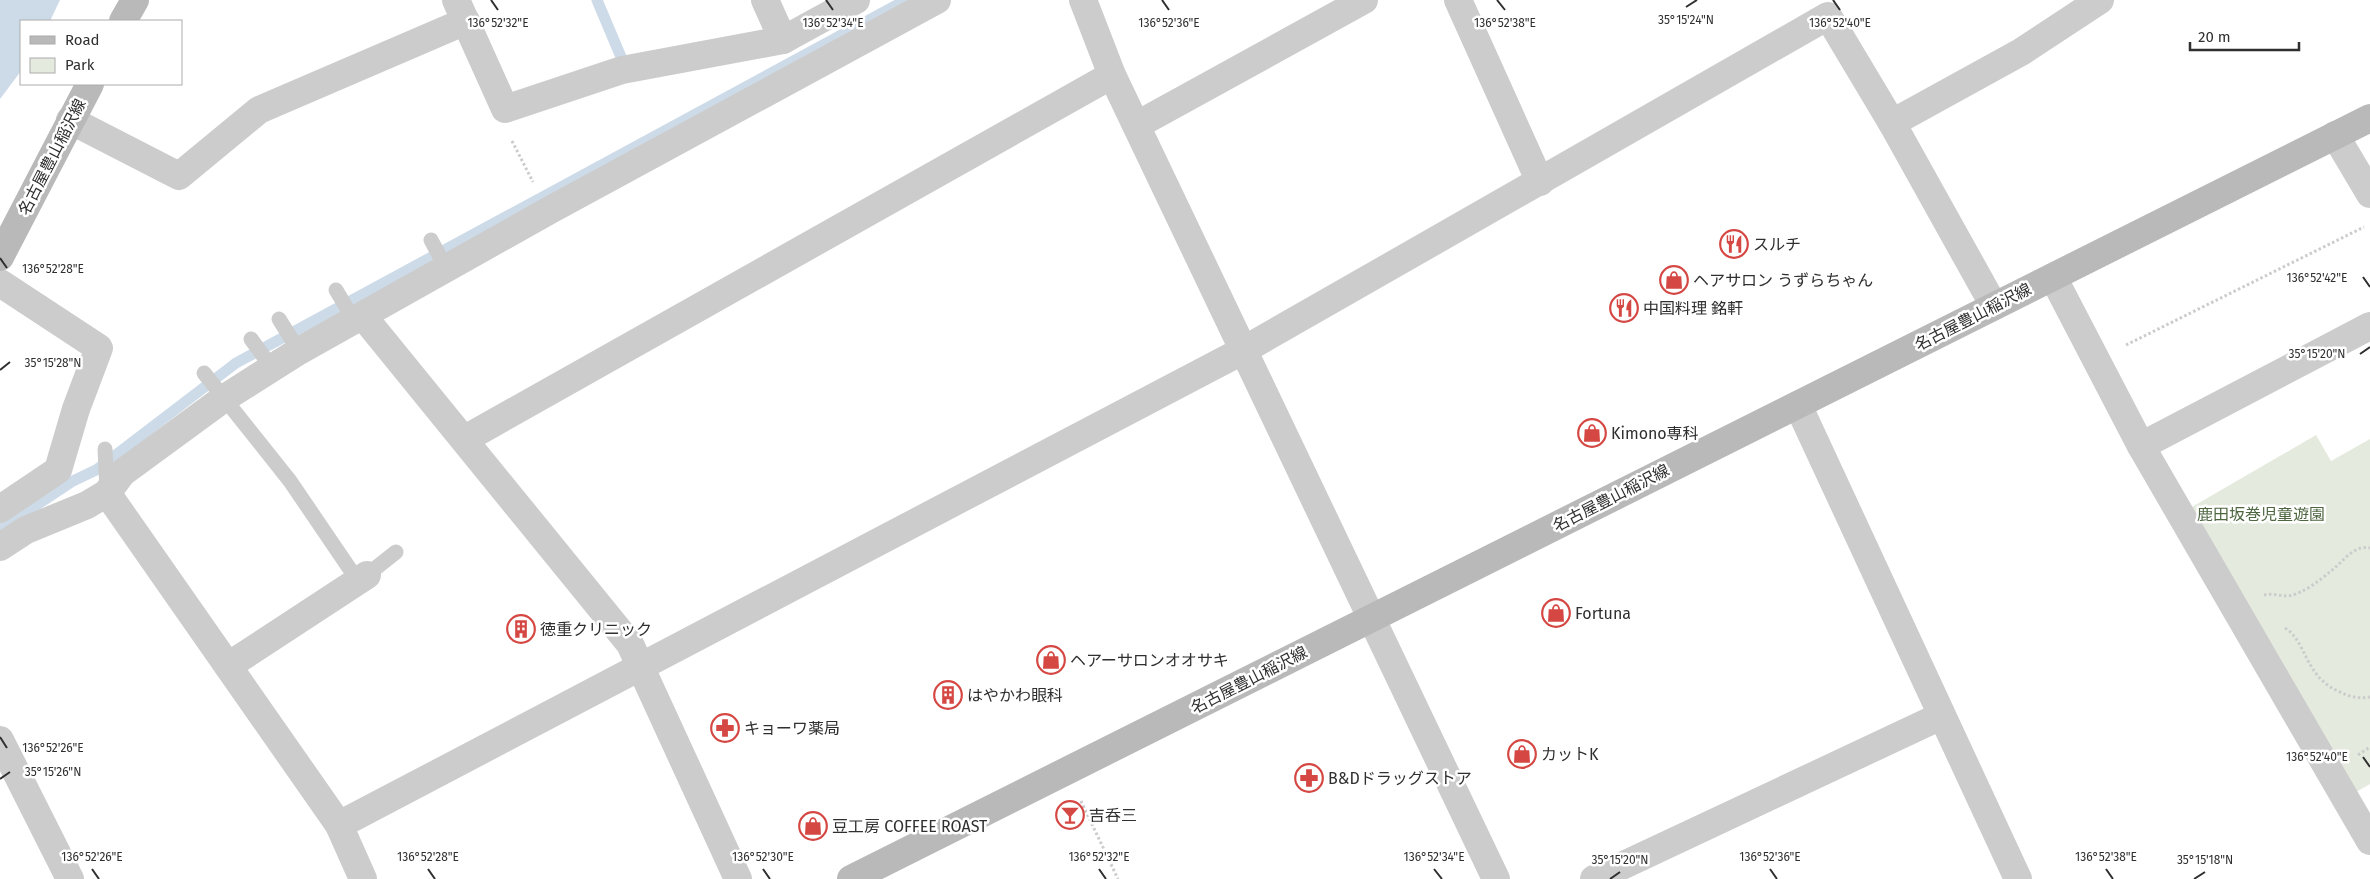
<svg xmlns="http://www.w3.org/2000/svg" width="2370" height="879" font-family="'Fira Sans','Noto Sans JP',sans-serif">
<style>
.green{fill:#e4ebde}
.water{fill:#cddbe9}
.lines{fill:none;stroke-linecap:round;stroke-linejoin:round}
.stream{stroke:#cddbe9;stroke-width:11}
.path{stroke:#ccc;stroke-width:3;stroke-dasharray:2.5 2.5;stroke-linecap:butt}
.service{stroke:#ccc;stroke-width:15}
.minor{stroke:#ccc;stroke-width:28}
.secondary{stroke:#b9b9b9;stroke-width:28}
.ticks{fill:none;stroke:#2f2f2f;stroke-width:2}
.labels{text-anchor:middle;dominant-baseline:central;stroke-width:5;stroke-linejoin:round;paint-order:stroke}
.street-label{font-size:16px;fill:#2f2f2f;stroke:#fff}
.poi-label{font-size:16px;fill:#2f2f2f;stroke:#fff;text-anchor:start}
.park-label{font-size:16px;fill:#4e6741;stroke:#fff}
.ticks-label{font-size:12px;text-anchor:middle;fill:#2f2f2f;stroke:#fff;stroke-width:5;stroke-linejoin:round;paint-order:stroke}
</style>
<rect width="100%" height="100%" fill="#fff"/>
<polygon class="green" points="2316,435 2331,461 2370,439 2370,784 2356,792 2190,508"/>
<polygon class="water" points="0,0 60,0 50,21 21,21 21,71 0,99"/>
<g class="lines">
<g class="stream">
<polyline points="597,0 621,57"/>
<polyline points="0,529 73,481 96,470 236,363 906,0"/>
</g>
<g class="path">
<polyline points="512,141 533,182"/>
<polyline points="2126,345 2364,227"/>
<path d="M 2264,595 C 2272,593 2280,596 2288,596 C 2303,594 2320,580 2331,571 C 2342,563 2354,544 2370,548"/>
<path d="M 2285,628 C 2307,641 2304,677 2340,692 C 2350,697 2360,699 2370,697"/>
<polyline points="2358,755 2370,747"/>
<polyline points="1081,801 1118,879"/>
</g>
<g class="service">
<polyline points="431,240 446,268"/>
<polyline points="336,290 354,320"/>
<polyline points="279,319 299,351"/>
<polyline points="251,339 272,368"/>
<polyline points="204,373 290,481 358,581"/>
<polyline points="105,449 107,491"/>
<polyline points="367,575 396,552"/>
</g>
<g class="minor">
<polyline points="456,0 505,109 622,70 783,40 856,0"/>
<polyline points="765,0 783,40"/>
<polyline points="1083,0 1112,75 1496,879"/>
<polyline points="1458,0 1540,182"/>
<polyline points="70,120 179,176 259,110 466,21"/>
<polyline points="1892,123 2021,52 2100,0"/>
<polyline points="1137,125 1364,0"/>
<polyline points="2335,135 2370,194"/>
<polyline points="2053,277 2141,446 2370,841"/>
<polyline points="0,283 99,348 76,409 58,470 0,509"/>
<polyline points="363,316 630,644 738,879"/>
<polyline points="1798,405 2018,879"/>
<polyline points="465,439 1112,75"/>
<polyline points="2141,446 2370,326"/>
<polyline points="107,493 339,825"/>
<polyline points="0,547 26,530 87,505 107,493 122,473 223,399 299,351 550,210 937,0"/>
<polyline points="228,666 367,575"/>
<polyline points="0,740 70,879"/>
<polyline points="363,879 339,825 1242,351 1828,16 1892,123 1994,306"/>
<polyline points="1594,879 1941,716"/>
</g>
<g class="secondary">
<polyline points="123,21 135,0"/>
<polyline points="0,257 90,84"/>
<polyline points="851,879 2370,118"/>
</g>
</g>
<path class="ticks" d="M 491,0 L 498,10M 826,0 L 833,10M 1162,0 L 1169,10M 1497,0 L 1505,10M 1833,0 L 1840,10M 1686,7 L 1697,0M 0,258 L 7,268M 2363,277 L 2370,287M 2360,354 L 2370,347M 0,370 L 10,362M 0,737 L 7,748M 2363,757 L 2370,767M 0,779 L 10,772M 92,869 L 99,879M 428,869 L 435,879M 763,869 L 770,879M 1099,869 L 1106,879M 1434,869 L 1442,879M 1770,869 L 1777,879M 2106,869 L 2113,879M 1610,879 L 1620,872M 2194,879 L 2205,872"/>
<defs>
<symbol id="restaurant-ring" viewBox="-11 -11 22 22"><circle r="9.5" fill="#fff" stroke="#d54743" stroke-width="1.5"/><path d="M-5-6h1v4h1v-4h1v4h1v-4h1v5L-1.5 .5V6h-2V.5L-5-1ZM5-6V6H3V1.5H1.5Q1.5-4 5-6Z" fill="#d54743"/></symbol>
<symbol id="shop-ring" viewBox="-11 -11 22 22"><circle r="9.5" fill="#fff" stroke="#d54743" stroke-width="1.5"/><path d="M-5-2.5h2.3a2.7 3.5 0 0 1 5.4 0H5L5.5 6h-11ZM-1.5-2.5h3a1.5 2.3 0 0 0-3 0Z" fill="#d54743"/></symbol>
<symbol id="building-ring" viewBox="-11 -11 22 22"><circle r="9.5" fill="#fff" stroke="#d54743" stroke-width="1.5"/><path d="M-4-6H4V6H1V3H-1V6H-4ZM-2.5-4.3h1.7v1.8h-1.7ZM.8-4.3h1.7v1.8H.8ZM-2.5-1h1.7V.8h-1.7ZM.8-1h1.7V.8H.8Z" fill="#d54743"/></symbol>
<symbol id="pharmacy-ring" viewBox="-11 -11 22 22"><circle r="9.5" fill="#fff" stroke="#d54743" stroke-width="1.5"/><path d="M-2-6h4v4h4v4h-4v4h-4v-4h-4v-4h4Z" fill="#d54743"/></symbol>
<symbol id="bar-ring" viewBox="-11 -11 22 22"><circle r="9.5" fill="#fff" stroke="#d54743" stroke-width="1.5"/><path d="M-6-5H6L.8 .8V4.5H3.5V6h-7V4.5H-.8V.8Z" fill="#d54743"/></symbol>
</defs>
<g fill-rule="evenodd">
<use href="#restaurant-ring" x="1718" y="228" width="32" height="32"/>
<use href="#shop-ring" x="1658" y="264" width="32" height="32"/>
<use href="#restaurant-ring" x="1608" y="292" width="32" height="32"/>
<use href="#shop-ring" x="1576" y="417" width="32" height="32"/>
<use href="#shop-ring" x="1540" y="597" width="32" height="32"/>
<use href="#building-ring" x="505" y="613" width="32" height="32"/>
<use href="#shop-ring" x="1035" y="644" width="32" height="32"/>
<use href="#building-ring" x="932" y="679" width="32" height="32"/>
<use href="#pharmacy-ring" x="709" y="712" width="32" height="32"/>
<use href="#shop-ring" x="1506" y="738" width="32" height="32"/>
<use href="#pharmacy-ring" x="1293" y="762" width="32" height="32"/>
<use href="#bar-ring" x="1054" y="799" width="32" height="32"/>
<use href="#shop-ring" x="797" y="810" width="32" height="32"/>
</g>
<g class="labels">
<g class="street-label">
<text transform="translate(52 157) rotate(-63)">名古屋豊山稲沢線</text>
<text transform="translate(1973 317) rotate(-27)">名古屋豊山稲沢線</text>
<text transform="translate(1611 498) rotate(-27)">名古屋豊山稲沢線</text>
<text transform="translate(1249 680) rotate(-27)">名古屋豊山稲沢線</text>
</g>
<g class="poi-label">
<text x="1753" y="244">スルチ</text>
<text x="1693" y="280">ヘアサロン うずらちゃん</text>
<text x="1643" y="308">中国料理 銘軒</text>
<text x="1611" y="433">Kimono専科</text>
<text x="1575" y="613">Fortuna</text>
<text x="540" y="629">徳重クリニック</text>
<text x="1070" y="660">ヘアーサロンオオサキ</text>
<text x="967" y="695">はやかわ眼科</text>
<text x="744" y="728">キョーワ薬局</text>
<text x="1541" y="754">カットK</text>
<text x="1328" y="778">B&amp;Dドラッグストア</text>
<text x="1089" y="815">吉呑三</text>
<text x="832" y="826">豆工房 COFFEE ROAST</text>
</g>
<g class="park-label">
<text x="2261" y="514">鹿田坂巻児童遊園</text>
</g>
</g>
<g class="ticks-label">
<text x="1686" y="24">35°15'24"N</text>
<text x="1840" y="27">136°52'40"E</text>
<text x="498" y="27">136°52'32"E</text>
<text x="833" y="27">136°52'34"E</text>
<text x="1169" y="27">136°52'36"E</text>
<text x="1505" y="27">136°52'38"E</text>
<text x="53" y="273">136°52'28"E</text>
<text x="2317" y="282">136°52'42"E</text>
<text x="2317" y="358">35°15'20"N</text>
<text x="53" y="367">35°15'28"N</text>
<text x="53" y="752">136°52'26"E</text>
<text x="2317" y="761">136°52'40"E</text>
<text x="53" y="776">35°15'26"N</text>
<text x="92" y="861">136°52'26"E</text>
<text x="428" y="861">136°52'28"E</text>
<text x="763" y="861">136°52'30"E</text>
<text x="1099" y="861">136°52'32"E</text>
<text x="1434" y="861">136°52'34"E</text>
<text x="1770" y="861">136°52'36"E</text>
<text x="2106" y="861">136°52'38"E</text>
<text x="1620" y="864">35°15'20"N</text>
<text x="2205" y="864">35°15'18"N</text>
</g>
<rect x="20" y="20" width="162" height="65" fill="#ffffff" stroke="#acacac"/>
<rect x="30" y="36" width="25" height="8" fill="#b9b9b9" stroke="#acacac"/>
<text x="65" y="45" font-size="15" fill="#2f2f2f">Road</text>
<rect x="30" y="58" width="25" height="15" fill="#e4ebde" stroke="#acacac"/>
<text x="65" y="70" font-size="15" fill="#2f2f2f">Park</text>
<path d="M2190 42v8h109v-8" fill="none" stroke="#2f2f2f" stroke-width="2.5"/>
<text x="2198" y="42" font-size="15" fill="#2f2f2f" stroke="#ffffff" stroke-width="4" paint-order="stroke">20 m</text>
</svg>
